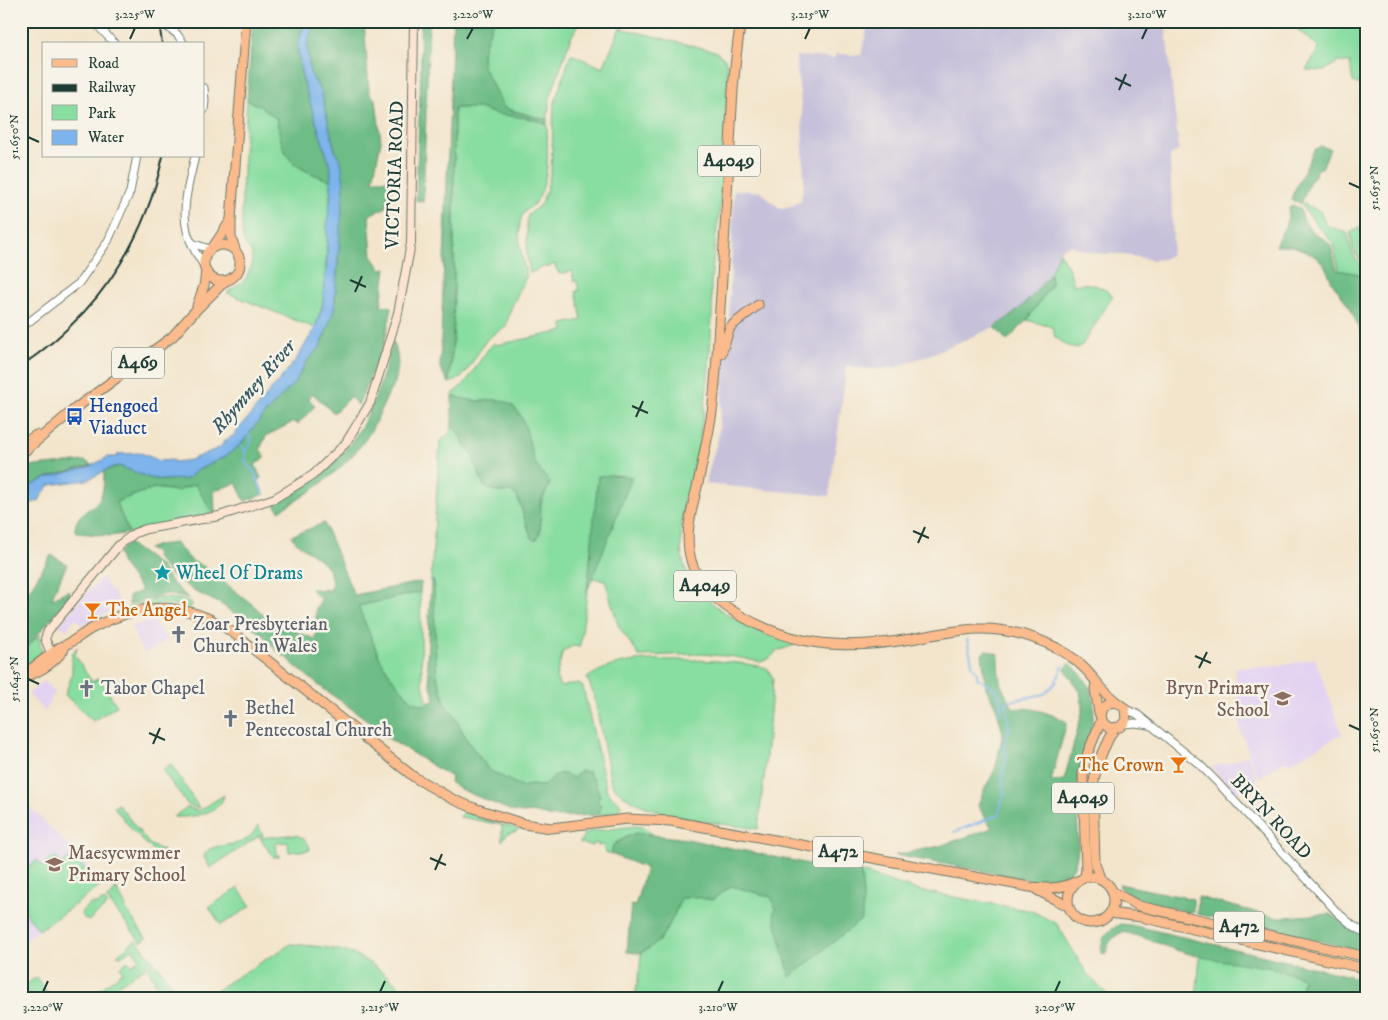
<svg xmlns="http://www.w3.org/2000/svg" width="1388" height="1020" font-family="'IM FELL DW Pica',serif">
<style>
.built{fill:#e3d3f2}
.industrial{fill:#c6c0da}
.green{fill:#88dda0;stroke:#548d6a}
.forest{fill:#6ebc86;stroke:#467c5d}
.water{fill:#7db4ec;stroke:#4e7890}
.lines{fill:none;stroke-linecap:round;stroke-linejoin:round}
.stream{stroke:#7db4ec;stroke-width:2}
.tertiary-casing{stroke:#697869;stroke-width:9}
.secondary-casing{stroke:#697869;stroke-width:10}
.primary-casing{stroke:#697869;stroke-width:11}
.tertiary{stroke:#fff;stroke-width:7}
.secondary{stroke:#fde4d1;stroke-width:8}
.primary{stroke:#fbbb8d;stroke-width:9}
.rail{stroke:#1f3d34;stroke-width:2}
.ticks{fill:none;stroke:#1f3d34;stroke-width:2}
.labels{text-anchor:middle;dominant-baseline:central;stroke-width:5;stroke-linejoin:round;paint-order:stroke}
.shield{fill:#f7f3e8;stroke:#60746a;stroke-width:1}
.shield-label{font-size:18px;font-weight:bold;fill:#1f3d34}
.street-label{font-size:19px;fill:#1f3d34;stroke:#f7f3e8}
.transit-label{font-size:19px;fill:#164399;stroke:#f7f3e8;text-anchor:start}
.culture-label{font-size:19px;fill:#0d838f;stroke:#f7f3e8;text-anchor:start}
.food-label{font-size:19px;fill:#c56008;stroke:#f7f3e8;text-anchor:start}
.worship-label{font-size:19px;fill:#5b616d;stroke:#f7f3e8;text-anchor:start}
.education-label{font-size:19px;fill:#785e54;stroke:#f7f3e8;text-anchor:end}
.water-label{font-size:20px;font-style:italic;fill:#365b62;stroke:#f7f3e8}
.neatline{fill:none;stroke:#1f3d34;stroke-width:2}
.ticks-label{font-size:12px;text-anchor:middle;fill:#1f3d34}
</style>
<rect width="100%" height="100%" fill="#f7f3e8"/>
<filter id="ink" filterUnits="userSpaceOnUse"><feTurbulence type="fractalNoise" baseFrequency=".02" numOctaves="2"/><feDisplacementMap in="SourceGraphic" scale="10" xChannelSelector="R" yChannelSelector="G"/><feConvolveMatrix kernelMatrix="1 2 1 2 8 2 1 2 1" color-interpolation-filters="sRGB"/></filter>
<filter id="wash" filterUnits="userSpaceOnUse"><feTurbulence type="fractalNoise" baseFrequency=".0096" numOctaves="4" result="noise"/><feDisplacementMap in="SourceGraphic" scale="20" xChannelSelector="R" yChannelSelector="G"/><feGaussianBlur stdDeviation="1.12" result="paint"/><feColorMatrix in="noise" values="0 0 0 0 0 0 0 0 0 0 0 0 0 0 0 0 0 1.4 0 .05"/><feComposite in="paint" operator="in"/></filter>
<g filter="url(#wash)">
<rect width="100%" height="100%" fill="#f3e5cc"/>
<g class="built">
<polygon points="102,578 122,604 108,610 109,612 81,625 77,619 73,620 67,630 59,625 86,594"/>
<polygon points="154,621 167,640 145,653 140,647 131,626"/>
<polygon points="1315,658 1342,734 1290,763 1284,761 1259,778 1240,730 1235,668 1281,666"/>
<polygon points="44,681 55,692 45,712 28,694"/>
<polygon points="1248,755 1257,780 1236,793 1214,770 1212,767 1230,763"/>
<polygon points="21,798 105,883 21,943"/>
</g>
<polygon class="industrial" points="869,21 1165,21 1179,150 1170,156 1173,244 1171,254 1164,259 1152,260 1138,257 1116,254 1093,253 1070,245 1061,249 1050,274 1034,294 1015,315 995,327 934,353 897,367 878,369 859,368 847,365 829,496 705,484 718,438 729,322 734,190 762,192 769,200 781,209 792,206 801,200 804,184 802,114 796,56 834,58 836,54 861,55"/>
<g class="green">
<polygon points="493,21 581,21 571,37 550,98 547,120 504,108 483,67 482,54"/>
<polygon points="1301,21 1367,21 1367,89 1365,87 1353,82 1350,63 1338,62 1324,71 1306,70 1319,48 1297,29"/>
<path d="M 620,28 L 715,51 L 725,59 L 728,70 C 726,109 726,148 722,187 C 719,221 712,255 711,289 C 711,297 713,306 712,315 C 710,362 706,408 697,454 C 691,489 669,543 689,576 C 711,614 756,630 795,645 L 777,651 L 770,658 L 761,662 L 736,657 L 701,654 L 639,656 L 618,625 L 605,580 L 592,578 L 631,477 L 598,476 L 591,562 L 581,640 L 579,647 L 573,646 L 563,651 L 556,677 L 560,687 L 577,683 L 583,687 L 606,788 L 609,794 L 621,804 L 618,812 L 599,815 L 601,805 L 597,802 L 591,778 L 580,771 L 574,778 L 543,786 L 531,785 L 522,787 L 489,770 L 467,740 L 452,712 L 446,706 L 443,698 L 437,676 L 434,641 L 434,582 L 431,581 L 440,441 L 450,433 L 452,427 C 459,430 464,441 465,447 L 470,450 L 484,486 L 496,492 L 511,492 L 517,496 L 531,537 L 540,533 L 541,504 L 550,482 C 544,475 537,469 534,460 C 527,441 527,411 506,402 C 497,398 488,401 479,401 C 470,401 461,398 452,396 C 455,390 462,387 466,382 C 476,369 482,354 494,343 L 496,345 L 564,331 L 563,324 L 582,320 L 576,291 L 579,291 L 577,281 L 574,281 L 572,271 L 559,274 L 554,264 L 547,268 L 546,266 L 530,273 L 527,257 L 527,220 L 528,215 L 541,204 L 547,188 L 551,171 L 554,104 L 571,54 L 603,68 Z"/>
<path d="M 247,100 L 260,106 L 277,119 C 283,163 292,166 331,181 L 324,295 L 322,308 L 315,328 L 227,293 L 245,280 L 252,265 L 252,254 L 244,242 L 242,232 L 242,190 Z"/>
<path d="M 454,108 L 479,108 L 496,114 L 528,118 L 547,124 C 547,142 549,162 545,179 C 543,187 540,198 534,204 C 531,208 525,209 523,214 C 515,228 522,261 527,275 L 511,308 L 506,326 L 487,339 L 468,369 L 460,379 L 449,383 L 453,341 L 454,280 Z"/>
<path d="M 1304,202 L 1305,205 L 1320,211 L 1326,225 L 1347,233 C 1350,247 1353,263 1367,268 L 1367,279 L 1355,273 L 1339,271 L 1333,243 L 1302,207 Z"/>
<polygon points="1367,224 1367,231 1364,227 1360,229 1363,237 1359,246 1366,249 1361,262 1353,249 1350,233"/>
<path d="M 1059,252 L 1069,269 L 1074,285 C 1089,281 1102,286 1113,296 L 1082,345 L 1078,348 L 1068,346 L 1055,337 L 1052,327 L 1027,320 L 1051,285 L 1050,274 Z"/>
<polygon points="195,483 213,513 129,533 116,502 154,488 177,491"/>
<polygon points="420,592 422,681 428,704 423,705 412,701 392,678 380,659 358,606"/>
<path d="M 161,598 L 180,599 L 192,604 L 191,608 C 163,601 138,605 112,615 L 130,607 Z"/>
<path d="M 40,634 C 37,642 43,647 41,655 L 21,673 L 21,654 Z"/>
<polygon points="77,647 75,655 92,682 99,678 117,706 93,721 65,695 72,675 72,654"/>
<path d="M 694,660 C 718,661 743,662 767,668 L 773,678 L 765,769 L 758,829 C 720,823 632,816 611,783 L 594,695 L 587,678 C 618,656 657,660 694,660 Z"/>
<polygon points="171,764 199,808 188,805 162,770"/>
<path d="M 224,795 C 221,814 190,818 174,817 L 187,807 L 199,811 Z"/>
<polygon points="118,804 150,845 164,851 154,852 134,832 114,807"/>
<polygon points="464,809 484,819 518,829 517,831 507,834 502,841 502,825 460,817"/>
<path d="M 258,825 L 263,836 L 259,836 L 210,868 L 204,857 C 207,842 233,848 245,840 C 252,837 254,831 258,825 Z"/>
<path d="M 634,826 C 641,826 647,828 652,834 C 631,833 630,834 613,845 L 611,854 L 605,852 L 603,845 L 598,846 L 596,843 L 593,844 L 592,846 L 580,843 L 584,834 L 589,832 Z"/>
<path d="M 289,835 C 300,835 308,838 310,850 L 289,852 L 288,842 L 276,843 L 277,855 L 280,855 L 280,857 L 273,857 L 260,838 Z"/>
<path d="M 73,856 L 101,886 L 39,930 C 26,914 21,908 21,886 L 26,883 L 21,877 L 21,873 L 37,860 L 43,866 L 52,858 L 56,857 L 62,864 Z"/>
<polygon points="861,872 920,891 1032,911 1057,924 1087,974 1112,999 587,999 588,995 635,997 640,968 641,953 659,941 674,915 681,898 695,897 712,900 731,886 816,909 863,897"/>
<polygon points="116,888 126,907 125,908 146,938 141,942 106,898 112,895"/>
<polygon points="238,888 251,906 221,925 209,907"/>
<polygon points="104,900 108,905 88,921 81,915 82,911 90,904 97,904"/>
<polygon points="136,940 155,962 94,999 87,999 123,972 120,967 128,961 131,965 140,959 132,949 121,956 117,955"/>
<path d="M 291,944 C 312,946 337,947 357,956 C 378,966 396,983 413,999 L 205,999 L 227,983 Z"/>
<path d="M 1200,956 C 1235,961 1271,965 1303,978 L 1301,990 L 1302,999 L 1196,999 Z"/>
<polygon points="156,964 173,985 159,989 148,969"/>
<polygon points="36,977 51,999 40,999 21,989"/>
</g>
<g class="forest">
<path d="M 253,21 L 305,21 L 297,47 L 302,77 L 331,169 L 331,181 C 292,166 283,163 277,119 L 260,106 L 247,100 Z"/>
<path d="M 314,21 L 364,21 L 369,92 L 376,101 L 381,141 L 373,180 L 394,180 L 385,208 L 373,213 L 369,216 L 372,256 L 381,269 L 386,268 L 381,305 L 392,307 L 384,345 L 358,405 L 350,397 L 334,413 L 312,393 L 309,399 L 315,406 L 298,424 L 293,422 L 266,436 L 260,449 L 265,457 L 255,465 L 261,478 L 257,481 L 264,494 L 245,501 L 236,483 L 214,491 L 215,513 L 213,513 L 195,484 L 177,491 L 154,488 L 116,502 L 129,533 L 110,536 L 79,533 L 75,531 C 75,511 93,512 101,496 C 104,489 104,479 104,471 L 119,466 L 150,478 L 163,480 L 186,479 L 196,471 L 226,456 L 241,444 L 262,417 L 295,382 L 307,361 L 320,347 L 334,310 L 339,249 L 341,162 L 335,151 L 321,92 L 310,73 L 307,45 Z"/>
<polygon points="420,21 429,21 423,202 416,200 421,66"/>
<polygon points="453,21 493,21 482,54 483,67 504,108 512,111 547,120 547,124 528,118 496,114 479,108 454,108 454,280 453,341 449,383 440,368"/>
<polygon points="1321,146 1330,149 1322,168 1319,168 1313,178 1311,178 1301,204 1298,202 1291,200 1292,196 1314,150"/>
<path d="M 1292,205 L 1300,208 C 1301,216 1306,226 1313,232 C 1318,237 1325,238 1329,243 C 1333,248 1334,263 1337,270 L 1355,273 L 1367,279 L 1367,364 L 1365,343 L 1359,328 L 1350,308 L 1332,282 L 1325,266 L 1318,258 L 1306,251 L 1292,246 L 1275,246 C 1282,231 1288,225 1289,208 Z"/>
<path d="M 1050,274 L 1051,285 L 1027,320 L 1007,341 L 995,327 C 1020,311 1032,297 1050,274 Z"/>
<path d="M 393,341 C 399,356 399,367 395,382 C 394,386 391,389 389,392 C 381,410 374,428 362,444 C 340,472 309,494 279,511 L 274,502 C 297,488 321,474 340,455 C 370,425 382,381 393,341 Z"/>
<path d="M 452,396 C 461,398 470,401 479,401 C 488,401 497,398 506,402 C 527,411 527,441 534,460 C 537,468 544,475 550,482 C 549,489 543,494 541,501 C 538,514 544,527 537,539 L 534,540 L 531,537 L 517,496 L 511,492 L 496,492 L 484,486 L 470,450 L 465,447 C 464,441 459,430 452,427 Z"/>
<polygon points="85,461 92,465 46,478 21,491 21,464 36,466"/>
<polygon points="614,475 632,477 587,592 598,476"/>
<path d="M 324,523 L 354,595 L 421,582 L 420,592 L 358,606 L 380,659 L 392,678 L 412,701 L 423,705 L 435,700 L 430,683 L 427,661 L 431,581 L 434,581 L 436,666 L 437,676 L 446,706 L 452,712 L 467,740 L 489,770 L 522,787 L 531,785 L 543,786 L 554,776 L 561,773 L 574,778 L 580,771 L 589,772 L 591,778 L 594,779 L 600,796 L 597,802 L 601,805 L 599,815 L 553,817 L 532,812 L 523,813 L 512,811 L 462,790 L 450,782 L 451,777 L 378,732 L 366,719 L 321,687 L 294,665 L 290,660 L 278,652 L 262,634 L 221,604 L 198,593 L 171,575 L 155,556 L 156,553 L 148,549 L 158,545 L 175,543 L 192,561 L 205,567 L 253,605 L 269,620 L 314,639 L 316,635 L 316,608 L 321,600 L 311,589 L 331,590 C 337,558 304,555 291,536 Z"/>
<polygon points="128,543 161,567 171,582 188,598 166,594 129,605 129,596 142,591 122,564 118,553"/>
<polygon points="51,555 67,564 51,599 69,590 71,595 21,654 21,596 30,589"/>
<path d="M 986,650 L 998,654 C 998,680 1000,687 1014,709 C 1033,706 1051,714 1067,722 L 1051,781 L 1064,780 L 1083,709 L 1080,691 L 1065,669 L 1070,663 C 1080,673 1090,682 1093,697 C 1097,722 1085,745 1080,768 C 1077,780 1077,794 1077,806 C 1077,826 1082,853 1072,870 C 1065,882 1054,882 1042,882 L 895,855 L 940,846 L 992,828 L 978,806 L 985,788 L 995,770 L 1003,733 L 996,707 L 986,688 L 982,654 Z"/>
<path d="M 635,833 L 687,839 L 809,864 L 861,872 L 863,897 L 862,919 L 790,977 L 773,912 L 776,909 L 771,897 L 731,886 L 712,900 L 695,897 L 681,898 C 673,918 664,943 642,952 C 638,954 632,952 627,952 L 631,905 L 635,906 L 646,868 L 611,854 L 613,845 Z"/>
<polygon points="1119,884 1193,899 1193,913 1138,900 1121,889"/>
<polygon points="1198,897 1274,917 1284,917 1330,914 1367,940 1367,952 1197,914"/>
<path d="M 1120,924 L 1131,925 L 1367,980 L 1367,999 L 1302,999 L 1301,990 L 1303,978 C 1268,963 1230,964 1193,955 C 1169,949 1147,937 1123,932 C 1113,936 1107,943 1106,954 L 1101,953 C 1102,935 1105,934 1120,924 Z"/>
</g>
<polygon class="water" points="305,21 314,21 307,45 310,73 321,92 335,151 341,162 344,184 334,310 320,347 307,361 295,382 262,417 241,444 226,456 196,471 187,479 163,480 150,478 119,466 113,467 87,480 50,485 43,493 39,501 21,506 21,491 46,478 89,467 108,457 117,457 118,454 141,453 160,461 172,460 175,462 190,460 221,447 224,441 233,436 296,360 315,328 322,308 327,258 327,225 331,194 331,169 302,77 297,47"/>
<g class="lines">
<g class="stream">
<polyline points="239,442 245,451 245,461 254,472 264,494"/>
<polyline points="245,451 250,446 251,438 248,434"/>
<polyline points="1367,578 1367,593"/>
<path d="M 967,639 L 973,667 L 977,672 L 977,678 C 981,679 983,682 987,684 C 1000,690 1003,701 998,714"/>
<polyline points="954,832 998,815 1004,793 1002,776 1007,759 1004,746 1009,729 1006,704 1007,702 1044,694 1055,684 1063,666"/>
</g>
</g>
</g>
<g filter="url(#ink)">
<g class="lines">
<defs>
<g id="tertiary">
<polyline points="96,21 99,27 115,44"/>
<polyline points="159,21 177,34 184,44"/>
<polyline points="204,88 205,101 204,110"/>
<path d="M 195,156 C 190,179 181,207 187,231 C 190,244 197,255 204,266"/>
<polyline points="191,241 194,244 210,249"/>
<polyline points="21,328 79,283 108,241 130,192 137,156"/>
<polyline points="1125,709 1137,714 1199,764 1217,782 1337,912 1352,925 1367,934"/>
<polyline points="1124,724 1135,723 1149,725"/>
</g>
<polyline id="secondary" points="51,653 45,639 48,631 119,545 135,533 146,529 219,516 275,498 313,475 345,444 370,403 398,313 411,243 414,21"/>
<g id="primary">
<path d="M 741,21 C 734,62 732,104 730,145 C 727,194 724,244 721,294 C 718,333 717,373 712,412 C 708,436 703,460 698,483 C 691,512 682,540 694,569 C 710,607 766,632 803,640 C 838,648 876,645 911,639 C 933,635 955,630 977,629 C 1004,628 1033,636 1057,648 C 1066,653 1075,659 1082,666 C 1095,678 1103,693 1118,703"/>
<circle cx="222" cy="263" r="18"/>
<polyline points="213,247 231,220"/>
<polyline points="235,249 231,237 231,219 246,21"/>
<polyline points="197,306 204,286 206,272"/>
<polyline points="721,354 730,327 758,305"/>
<polyline points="21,445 36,435"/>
<polyline points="21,454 76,408 172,337 197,309 225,281"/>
<path d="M 30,673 L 31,669 L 60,647 C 69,646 84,632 93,628 C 141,602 186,600 232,632 L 414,777 L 452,799 L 474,808 L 524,824 L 551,828 L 627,819 L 671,821 L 1030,887 C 1048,889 1061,889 1077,881"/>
<path d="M 21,679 C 27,675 31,675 36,672 C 45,669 59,657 64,649"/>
<polyline points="1096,684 1095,689 1099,713"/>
<circle cx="1091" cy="900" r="23"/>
<path d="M 1085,877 L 1086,869 L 1083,773 L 1088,752 L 1101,721 C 1097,704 1115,696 1125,709 L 1126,720 L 1120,727 L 1109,728 L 1101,721"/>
<path d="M 1100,878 L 1095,864 L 1093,788 C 1095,766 1103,748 1114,729"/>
<polyline points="1037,890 1068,906"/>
<polyline points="1113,892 1139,906 1367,957"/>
<polyline points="1110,913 1141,917 1367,969"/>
</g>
</defs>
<use href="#tertiary" class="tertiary-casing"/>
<use href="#secondary" class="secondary-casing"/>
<use href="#primary" class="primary-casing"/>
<use href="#tertiary" class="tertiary"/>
<use href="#secondary" class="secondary"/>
<use href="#primary" class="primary"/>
<g class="rail">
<polyline points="159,21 162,44"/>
<path d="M 21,366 C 96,315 144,245 163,156"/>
</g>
</g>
</g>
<path class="ticks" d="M 130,39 L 135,28M 467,39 L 473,28M 805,39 L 810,28M 1142,39 L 1147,28M 1115,78 L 1131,86M 1119,90 L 1126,74M 28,137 L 39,142M 1349,183 L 1360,188M 350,280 L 366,287M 355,292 L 362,276M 632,406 L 648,413M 636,417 L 643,401M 913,531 L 929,538M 918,543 L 925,527M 1195,656 L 1211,663M 1199,668 L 1207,652M 28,679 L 39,684M 1349,725 L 1360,730M 149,733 L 165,740M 153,744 L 160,728M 430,858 L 446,865M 435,870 L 442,854M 43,992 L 48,981M 380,992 L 385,981M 718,992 L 723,981M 1055,992 L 1060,981"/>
<defs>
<symbol id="bus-bare" viewBox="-9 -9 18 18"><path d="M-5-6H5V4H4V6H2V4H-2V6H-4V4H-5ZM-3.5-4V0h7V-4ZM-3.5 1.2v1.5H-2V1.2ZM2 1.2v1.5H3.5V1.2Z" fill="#1a4fb4" stroke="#f7f3e8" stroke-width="2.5" paint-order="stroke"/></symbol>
<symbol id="sight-bare" viewBox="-9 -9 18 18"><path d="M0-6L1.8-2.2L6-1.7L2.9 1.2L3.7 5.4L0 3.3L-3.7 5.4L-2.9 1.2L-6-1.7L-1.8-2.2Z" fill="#0f9aa8" stroke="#f7f3e8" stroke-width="2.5" paint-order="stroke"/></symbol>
<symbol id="bar-bare" viewBox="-9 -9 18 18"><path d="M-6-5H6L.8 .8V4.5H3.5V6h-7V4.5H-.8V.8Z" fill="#e8710a" stroke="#f7f3e8" stroke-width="2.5" paint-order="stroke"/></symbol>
<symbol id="church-bare" viewBox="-9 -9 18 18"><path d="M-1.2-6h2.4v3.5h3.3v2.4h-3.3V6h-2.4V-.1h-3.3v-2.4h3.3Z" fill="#6b7280" stroke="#f7f3e8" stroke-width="2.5" paint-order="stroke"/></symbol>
<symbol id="school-bare" viewBox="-9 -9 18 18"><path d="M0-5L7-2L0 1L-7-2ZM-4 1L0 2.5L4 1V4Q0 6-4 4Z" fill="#8d6e63" stroke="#f7f3e8" stroke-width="2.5" paint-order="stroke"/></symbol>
</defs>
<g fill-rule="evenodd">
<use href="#bus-bare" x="62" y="404" width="25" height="25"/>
<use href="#sight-bare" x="150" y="560" width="25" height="25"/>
<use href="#bar-bare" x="80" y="598" width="25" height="25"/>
<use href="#church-bare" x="166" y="622" width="25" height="25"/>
<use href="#church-bare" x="74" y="676" width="25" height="25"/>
<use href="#school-bare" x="1270" y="686" width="25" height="25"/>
<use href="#church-bare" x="218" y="706" width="25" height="25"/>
<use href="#bar-bare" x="1166" y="752" width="25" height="25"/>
<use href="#school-bare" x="42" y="852" width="25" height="25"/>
</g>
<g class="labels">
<g class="shield">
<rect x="698" y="145.5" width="62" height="31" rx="4"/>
<rect x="112" y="347.5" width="52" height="31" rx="4"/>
<rect x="674" y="570.5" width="62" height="31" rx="4"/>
<rect x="1052" y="782.5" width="62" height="31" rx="4"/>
<rect x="813" y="836.5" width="50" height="31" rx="4"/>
<rect x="1214" y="911.5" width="50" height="31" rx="4"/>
</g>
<g class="shield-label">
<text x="729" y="161">A4049</text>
<text x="138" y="363">A469</text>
<text x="705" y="586">A4049</text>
<text x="1083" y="798">A4049</text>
<text x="838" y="852">A472</text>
<text x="1239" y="927">A472</text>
</g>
<g class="street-label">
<text transform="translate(395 175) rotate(-88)">VICTORIA ROAD</text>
<text transform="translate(1271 817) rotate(47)">BRYN ROAD</text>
</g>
<g class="transit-label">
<text x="89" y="406">Hengoed<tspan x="89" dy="22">Viaduct</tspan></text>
</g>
<g class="culture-label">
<text x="176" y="573">Wheel Of Drams</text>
</g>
<g class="food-label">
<text x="106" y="610">The Angel</text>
<text x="1164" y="765" text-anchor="end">The Crown</text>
</g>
<g class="worship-label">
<text x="193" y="624">Zoar Presbyterian<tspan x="193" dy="22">Church in Wales</tspan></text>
<text x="101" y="688">Tabor Chapel</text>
<text x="245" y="708">Bethel<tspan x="245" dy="22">Pentecostal Church</tspan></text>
</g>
<g class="education-label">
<text x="1269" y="688">Bryn Primary<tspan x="1269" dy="22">School</tspan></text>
<text x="68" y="853" text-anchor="start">Maesycwmmer<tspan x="68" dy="22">Primary School</tspan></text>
</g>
<g class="water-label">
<text transform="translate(254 387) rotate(-49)">Rhymney River</text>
</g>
</g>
<rect width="1388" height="1020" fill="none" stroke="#f7f3e8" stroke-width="55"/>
<rect x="42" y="42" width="162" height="115" fill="#f7f3e8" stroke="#a1aaa0"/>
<rect x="52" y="59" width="25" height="8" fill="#fbbb8d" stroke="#a1aaa0"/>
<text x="88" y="68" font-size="15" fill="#1f3d34">Road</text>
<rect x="52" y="84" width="25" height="8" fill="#1f3d34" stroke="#a1aaa0"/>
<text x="88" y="92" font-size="15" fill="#1f3d34">Railway</text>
<rect x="52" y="105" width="25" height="15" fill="#88dda0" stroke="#a1aaa0"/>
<text x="88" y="118" font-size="15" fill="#1f3d34">Park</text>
<rect x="52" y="130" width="25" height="15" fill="#7db4ec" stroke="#a1aaa0"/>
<text x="88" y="142" font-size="15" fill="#1f3d34">Water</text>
<rect x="28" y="28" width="1332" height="964" class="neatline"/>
<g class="ticks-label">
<text x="135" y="18">3.225°W</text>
<text x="473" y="18">3.220°W</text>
<text x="810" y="18">3.215°W</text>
<text x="1147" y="18">3.210°W</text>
<text transform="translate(14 137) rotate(-90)" y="4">51.650°N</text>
<text transform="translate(1374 188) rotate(-90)" y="4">51.655°N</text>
<text transform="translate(14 679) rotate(-90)" y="4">51.645°N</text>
<text transform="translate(1374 730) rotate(-90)" y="4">51.650°N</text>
<text x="43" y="1011">3.220°W</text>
<text x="380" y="1011">3.215°W</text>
<text x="718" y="1011">3.210°W</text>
<text x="1055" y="1011">3.205°W</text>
</g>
</svg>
